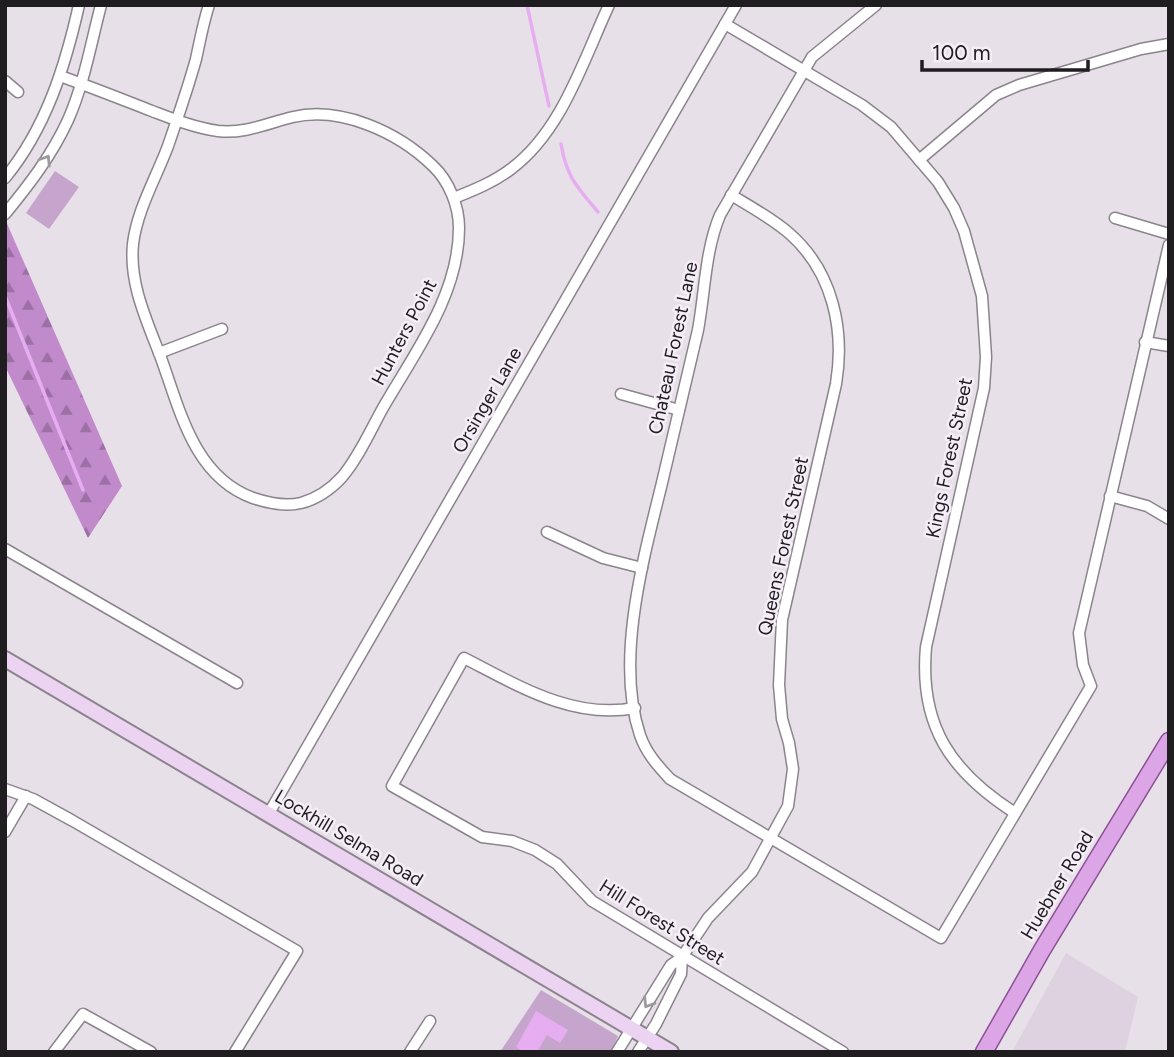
<svg xmlns="http://www.w3.org/2000/svg" width="1174" height="1057" font-family="Figtree,sans-serif">
<style>
.built{fill:#ded1e0}
.forest{fill:url(#forest-firs)}
.park{fill:#c6a5cc}
.water{fill:#e6adf0}
.lines{fill:none;stroke-linecap:round;stroke-linejoin:round}
.stream{stroke:#e6adf0;stroke-width:3.5}
.street-casing{stroke:#8b848c;stroke-width:13}
.secondary-casing{stroke:#8b848c;stroke-width:18}
.primary-casing{stroke:#8b5096;stroke-width:19}
.street{stroke:#fff;stroke-width:10}
.secondary{stroke:#edd3f2;stroke-width:14}
.primary{stroke:#dca6e6;stroke-width:16}
.oneway{stroke:#9b999b}
.labels{text-anchor:middle;dominant-baseline:central;stroke-width:5;stroke-linejoin:round;paint-order:stroke}
.street-label{font-size:19px;fill:#201d20;stroke:#f5edf7}
</style>
<defs>
<pattern id="forest-firs" width="22" height="20" patternUnits="userSpaceOnUse" patternTransform="scale(1.75)"><rect width="22" height="20" fill="#c18acb"/><path d="M5 1l3.5 6h-7zM16 11l3.5 6h-7z" fill="#9c70a4"/></pattern>
</defs>
<rect width="100%" height="100%" fill="#e8e0e9"/>
<polygon class="built" points="1066,953 1138,997 1125,1052 1012,1052"/>
<polygon class="forest" points="5,219 122,486 88,538 5,366"/>
<g class="park">
<polygon points="55,171 79,187 49,229 26,213"/>
<polygon points="541,990 618,1036 611,1052 500,1052"/>
</g>
<polygon class="water" points="536,1011 568,1030 560,1043 547,1035 537,1052 524,1052 516,1047"/>
<g class="lines">
<g class="stream">
<polyline points="527,5 549,106"/>
<path d="M 561,144 C 567,178 577,187 598,212"/>
<polyline points="5,296 83,490"/>
</g>
<defs>
<g id="street">
<path d="M 876,5 L 812,57 L 720,215 C 705,251 705,292 698,330 C 686,383 673,435 661,487 C 643,560 615,661 640,735 C 646,753 658,766 670,779 L 941,938 L 1091,686 L 1083,665 L 1079,633 L 1169,245"/>
<path d="M 725,24 L 862,105 L 891,127 L 938,182 L 954,208 L 964,231 L 982,296 L 986,357 L 984,388 L 926,647 C 919,726 951,772 1015,813"/>
<path d="M 60,76 C 91,87 121,99 152,111 C 173,119 195,128 218,131 C 246,134 267,123 293,117 C 341,106 398,132 433,166 C 449,181 459,206 459,228 C 459,294 416,351 384,406 C 371,429 359,457 342,477 C 331,489 316,499 301,503 C 285,507 268,503 253,498 C 194,477 180,410 161,358 C 147,321 129,284 133,244 C 137,210 156,178 168,146 C 178,117 188,88 196,59 C 200,41 203,23 209,5"/>
<polyline points="5,81 18,92"/>
<polyline points="919,160 996,95 1019,85 1141,49 1169,44"/>
<path d="M 5,178 C 46,128 65,67 79,5"/>
<path d="M 454,198 C 474,190 494,182 511,169 C 562,131 583,61 609,5"/>
<path d="M 5,214 C 29,185 52,155 68,120 C 84,84 91,43 101,5"/>
<polyline points="1115,218 1169,234"/>
<polyline points="1145,342 1169,346"/>
<polyline points="159,353 222,329"/>
<polyline points="621,394 679,410"/>
<polyline points="1110,496 1147,506 1169,519"/>
<polyline points="547,532 603,558 642,568"/>
<polyline points="5,549 237,683"/>
<path d="M 635,708 C 573,720 517,685 464,658 L 392,786 L 482,837 L 512,841 L 535,850 L 557,864 L 592,901 L 843,1052"/>
<polyline points="5,789 33,799 73,821 297,951 235,1052"/>
<polyline points="269,813 736,5"/>
<polyline points="5,832 26,796"/>
<polyline points="54,1052 83,1014 151,1052"/>
<polyline points="410,1052 430,1021"/>
<path d="M 617,1052 L 671,965 L 682,957 L 708,918 L 752,872 L 788,806 L 793,769 L 789,743 L 782,719 L 779,685 L 782,620 L 836,384 C 845,330 833,272 790,234 C 773,219 751,207 731,195"/>
<polyline points="638,1052 656,1024 681,974 682,957"/>
</g>
<polyline id="secondary" points="5,659 671,1052"/>
<polyline id="primary" points="984,1052 1042,950 1169,741"/>
</defs>
<use href="#street" class="street-casing"/>
<use href="#secondary" class="secondary-casing"/>
<use href="#primary" class="primary-casing"/>
<use href="#street" class="street"/>
<use href="#secondary" class="secondary"/>
<use href="#primary" class="primary"/>
</g>
<defs><path id="oneway-chevron" d="M-2-3.5L2.5 0L-2 3.5" fill="none" stroke-width="1.6" stroke-linecap="round" stroke-linejoin="round" transform="scale(1.75)"/></defs>
<g class="oneway">
<use href="#oneway-chevron" transform="translate(46 160) rotate(-58)"/>
<use href="#oneway-chevron" transform="translate(648 1003) rotate(122)"/>
</g>
<g class="labels">
<g class="street-label">
<text transform="translate(404 332) rotate(-62)">Hunters Point</text>
<text transform="translate(673 348) rotate(-78)">Chateau Forest Lane</text>
<text transform="translate(487 400) rotate(-60)">Orsinger Lane</text>
<text transform="translate(949 458) rotate(-78)">Kings Forest Street</text>
<text transform="translate(783 546) rotate(-78)">Queens Forest Street</text>
<text transform="translate(349 838) rotate(31)">Lockhill Selma Road</text>
<text transform="translate(1057 885) rotate(-59)">Huebner Road</text>
<text transform="translate(662 922) rotate(32)">Hill Forest Street</text>
</g>
</g>
<rect width="1174" height="1057" fill="none" stroke="#201d20" stroke-width="14"/>
<path d="M922 60v10h166v-10" fill="none" stroke="#201d20" stroke-width="3.5"/>
<text x="932" y="60" font-size="21" fill="#201d20" stroke="#f5edf7" stroke-width="5" paint-order="stroke">100 m</text>
</svg>
